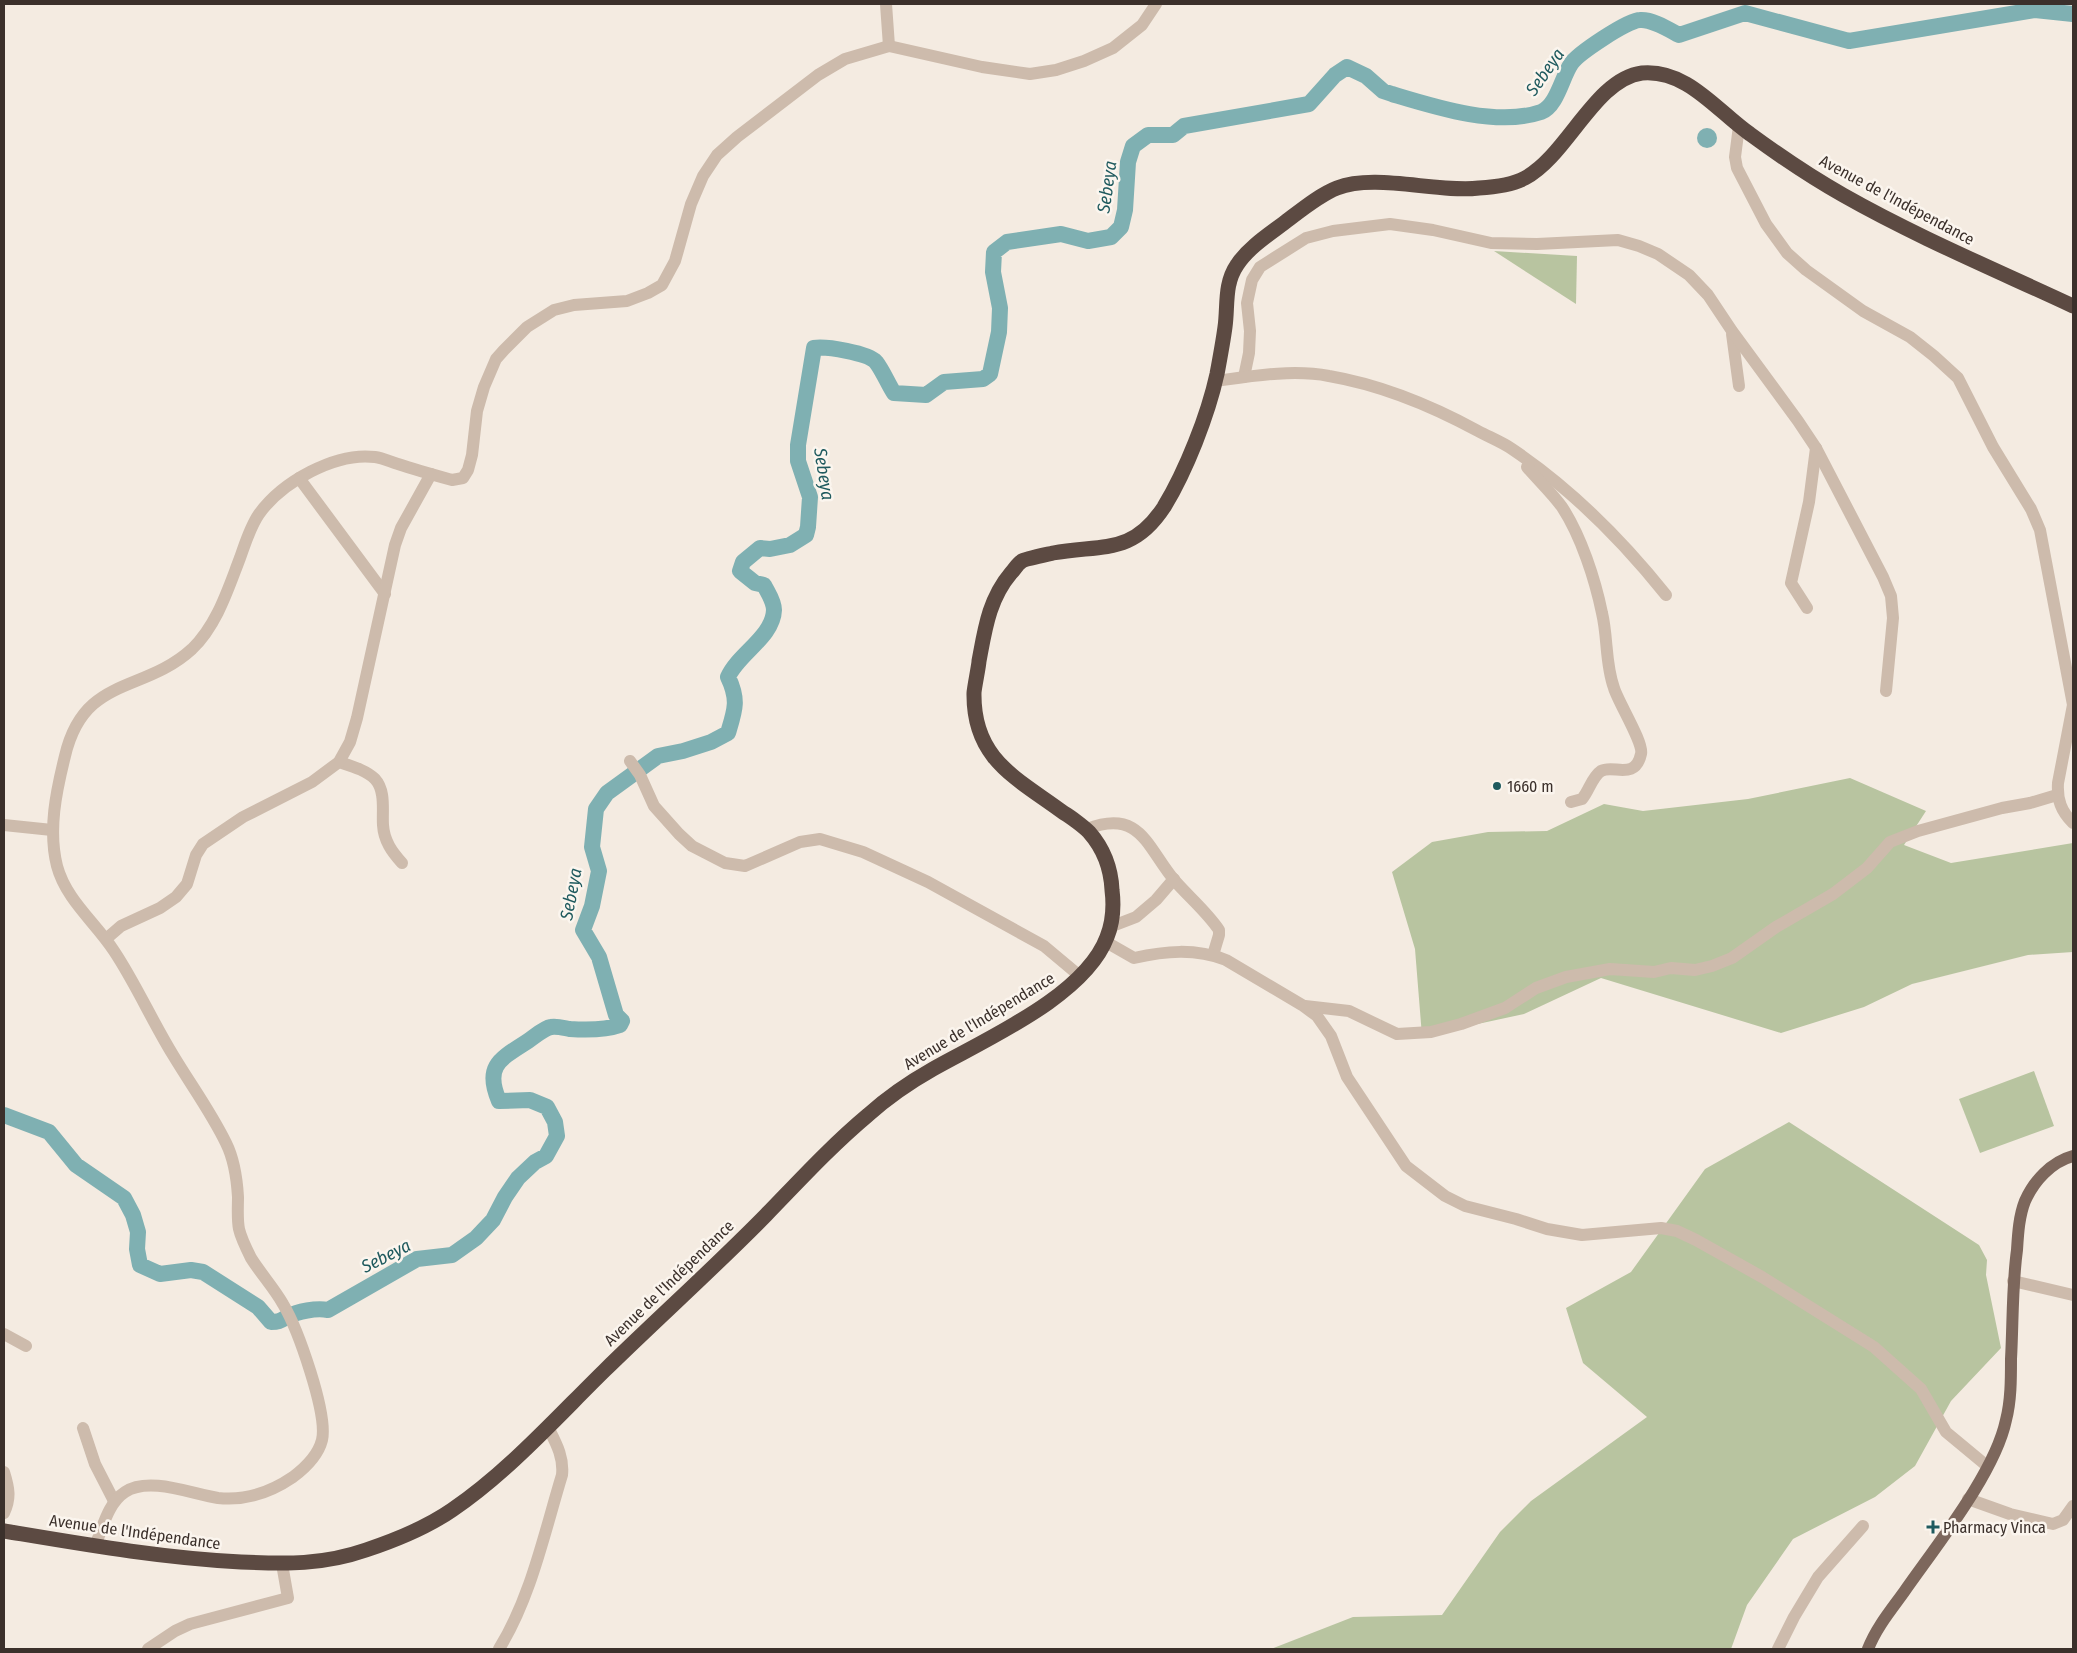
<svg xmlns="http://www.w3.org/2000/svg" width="2077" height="1653" font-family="'Fira Sans Condensed',sans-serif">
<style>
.green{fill:#b8c4a0}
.water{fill:#7fb0b2}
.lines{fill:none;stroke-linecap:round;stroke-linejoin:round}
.river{stroke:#7fb0b2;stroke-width:16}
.minor{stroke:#cdbbac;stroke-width:12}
.major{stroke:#7d675c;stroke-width:12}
.highway{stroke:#5c4a42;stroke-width:15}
.poi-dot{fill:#1f5a5e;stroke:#fbf5ee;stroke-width:2}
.labels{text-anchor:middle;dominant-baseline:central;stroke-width:5;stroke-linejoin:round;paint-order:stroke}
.street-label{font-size:16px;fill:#3b302b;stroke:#fbf5ee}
.poi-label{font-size:16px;fill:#3b302b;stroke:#fbf5ee;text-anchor:start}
.water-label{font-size:18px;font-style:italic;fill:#1f5a5e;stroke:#fbf5ee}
</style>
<rect width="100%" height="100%" fill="#f4ebe1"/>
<g class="green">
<polygon points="1494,251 1577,256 1576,304"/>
<polygon points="1850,778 1926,811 1904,845 1951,863 2073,843 2073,952 2028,955 1912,984 1864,1007 1781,1033 1601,978 1524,1014 1422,1036 1415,949 1392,872 1432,842 1488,832 1547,831 1604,804 1643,811 1748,799"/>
<polygon points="2034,1071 2054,1126 1980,1153 1959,1099"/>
<polygon points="1789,1122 1979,1245 1987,1260 1986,1275 2001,1348 1951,1401 1915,1466 1875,1497 1793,1539 1747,1605 1731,1649 1271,1649 1353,1617 1442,1615 1500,1532 1531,1501 1647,1417 1583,1363 1566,1308 1631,1272 1705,1169"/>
</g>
<circle class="water" cx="1707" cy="138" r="10"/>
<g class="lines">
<path class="river" d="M 4,1115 L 49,1132 L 76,1165 L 124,1198 L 133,1215 L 138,1232 L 137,1249 L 140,1265 L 160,1274 L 191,1270 L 203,1272 L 258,1307 L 271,1322 C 279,1322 280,1321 287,1317 C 298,1311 316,1308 328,1310 L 417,1259 L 452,1255 L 476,1238 L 493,1220 L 505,1197 L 518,1178 L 535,1162 L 546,1156 L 557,1136 L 555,1122 L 547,1107 L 530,1100 L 499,1101 C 484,1066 500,1059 528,1041 C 534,1037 544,1028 551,1027 C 557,1026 564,1028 570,1029 C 586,1030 606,1030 620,1025 L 622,1021 L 616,1015 L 599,957 L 583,930 L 592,906 L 599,871 L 592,847 L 596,809 L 607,793 L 658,756 L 683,751 L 711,742 L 728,733 C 735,710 739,700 728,677 C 738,654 773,637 774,610 C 774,601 768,593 764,585 L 755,583 L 740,571 L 743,562 L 760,548 L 770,549 L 790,545 L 806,535 L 808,527 L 810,497 L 798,461 L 798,445 L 814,348 C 826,346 868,353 876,362 C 883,371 888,384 894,393 L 926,395 L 944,382 L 983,379 L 990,374 L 999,332 L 1000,308 L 993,272 L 994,252 L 1007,242 L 1061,234 L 1088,241 L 1111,237 L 1121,227 L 1125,210 L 1128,162 L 1133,146 L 1148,135 L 1173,135 L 1184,126 L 1309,104 L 1335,75 L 1347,67 L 1366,76 L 1383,91 L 1392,94 C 1435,107 1497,127 1541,112 C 1557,106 1562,77 1571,64 C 1577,54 1628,20 1640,20 C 1652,19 1668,29 1679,35 L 1745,13 L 1849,41 L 2035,10 L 2073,14"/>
<g class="minor">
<polyline points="886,4 889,46"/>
<path d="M 1739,126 L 1735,157 L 1737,168 L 1766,224 L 1787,253 L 1806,270 L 1863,311 L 1910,337 L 1934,356 L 1958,378 L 1993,447 L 2031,509 L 2040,530 L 2073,705 L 2058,783 C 2057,800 2061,811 2073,823"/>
<polyline points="1732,334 1739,386"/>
<polyline points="1244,377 1249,353 1250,331 1247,303 1252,280 1260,267 1306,238 1333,231 1390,224 1433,230 1491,243 1537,244 1618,240 1639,246 1658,254 1689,275 1708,295 1732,331 1798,421 1816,448 1883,577 1891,596 1893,618 1886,691"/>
<path d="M 1216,381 C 1252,376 1293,369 1329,376 C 1382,385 1432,406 1478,431 C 1489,437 1502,442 1512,449 C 1570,488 1622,540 1666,595"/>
<path d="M 1527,467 C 1538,480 1552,493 1562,507 C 1581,536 1595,579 1602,613 C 1608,638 1605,663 1614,688 C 1618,702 1644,743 1641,754 C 1635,781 1613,764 1601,771 C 1592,777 1589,791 1582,799 L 1571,802"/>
<polyline points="299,478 385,594"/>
<polyline points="1807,608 1791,583 1809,502 1816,448"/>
<polyline points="630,761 640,775 654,806 679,834 692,846 725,863 745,866 800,842 820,839 863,852 928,882 1044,946 1081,977"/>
<path d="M 339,762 C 351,766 366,770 375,779 C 386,791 382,811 383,825 C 384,841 392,852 402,863"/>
<polyline points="4,825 52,830"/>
<path d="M 1087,829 C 1141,808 1147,848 1175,881 C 1189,897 1207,912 1219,930 L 1219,935 L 1213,955"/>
<polyline points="1110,927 1136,917 1156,900 1174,879"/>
<polyline points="106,939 121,926 160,908 176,897 187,884 196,855 203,844 243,817 312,782 339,762 350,742 357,718 395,545 401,528 431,474"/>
<path d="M 1106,942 L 1134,958 C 1165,951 1195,948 1226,960 L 1302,1005 L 1317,1016 L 1331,1036 L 1347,1077 L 1406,1166 L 1445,1196 L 1465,1206 L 1516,1219 L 1547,1229 L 1582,1235 L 1661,1228 L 1677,1231 L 1696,1240 L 1762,1277 L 1874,1347 L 1921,1389 L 1946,1432 L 1987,1466"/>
<polyline points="1305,1006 1349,1011 1397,1034 1431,1032 1461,1024 1505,1008 1536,988 1566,977 1610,969 1654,972 1671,968 1695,970 1712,966 1732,958 1776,927 1833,894 1867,868 1890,842 1918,831 2002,808 2030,803 2057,795"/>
<polyline points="2013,1281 2073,1295"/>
<polyline points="4,1334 26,1346"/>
<polyline points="83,1428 95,1464 114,1501"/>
<path d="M 4,1472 C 9,1488 11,1498 4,1513"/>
<polyline points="1968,1499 2010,1514 2053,1524 2063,1520 2073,1506"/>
<path d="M 95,1546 C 103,1527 108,1503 125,1492 C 149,1476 192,1494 218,1498 C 245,1501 271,1492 293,1477 C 305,1468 318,1456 322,1440 C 328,1414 298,1329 283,1304 C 274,1288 261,1274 251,1258 C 247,1250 241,1238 239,1229 C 237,1219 238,1207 238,1197 C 237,1180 234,1159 226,1143 C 211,1112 191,1085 173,1055 C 152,1021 136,984 114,951 C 96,923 66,900 57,866 C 48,830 56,792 65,756 C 84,675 143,694 192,649 C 217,625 228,589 240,558 C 245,544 250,527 259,514 C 282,482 335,452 375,457 C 383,458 391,462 398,464 C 416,470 434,475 452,480 L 463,478 L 468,470 L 472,455 L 477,411 L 484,387 L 496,359 L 504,350 L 527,327 L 554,310 L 574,305 L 627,301 L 648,293 L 662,285 L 675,261 L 691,204 L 703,176 L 717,155 L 737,137 L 818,75 L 845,59 L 889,46 L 982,67 L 1030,74 L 1056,70 L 1084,61 L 1113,48 L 1142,25 L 1156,4"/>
<polyline points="148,1649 175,1631 190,1624 288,1598 282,1564"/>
<path d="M 499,1649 C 531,1597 544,1534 562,1475 C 564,1457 556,1443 548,1427"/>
<polyline points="1778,1649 1794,1617 1818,1577 1863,1526"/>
</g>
<path class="major" d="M 1868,1649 C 1876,1628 1891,1610 1904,1592 C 1936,1546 1995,1473 2006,1420 C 2011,1401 2011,1379 2011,1359 C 2013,1323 2012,1286 2017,1250 C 2018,1234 2019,1216 2025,1201 C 2034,1181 2051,1162 2073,1156"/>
<path class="highway" d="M 4,1531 C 82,1544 161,1558 241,1562 C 286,1564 323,1565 366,1550 C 396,1540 426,1528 452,1510 C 508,1472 557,1417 605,1370 C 658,1318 714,1268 766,1215 C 799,1181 831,1146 868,1115 C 888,1097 910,1082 933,1069 C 986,1039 1085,996 1107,937 C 1113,922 1114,906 1112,890 C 1111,868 1104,849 1089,832 C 1084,827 1071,817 1064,813 C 1017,778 973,760 974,693 C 974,689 979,665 979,661 C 985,629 989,599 1011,573 C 1015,569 1017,564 1022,561 C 1025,559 1049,554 1053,553 C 1101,544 1132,556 1164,507 C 1186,471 1208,415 1217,374 C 1220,358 1223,342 1225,327 C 1228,306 1224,284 1237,265 C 1248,248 1268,235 1284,223 C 1300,211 1319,195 1337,188 C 1375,173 1437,193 1479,188 C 1495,187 1512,185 1525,178 C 1567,156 1595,79 1642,73 C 1687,69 1717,111 1750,134 C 1780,156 1811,177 1843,195 C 1917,237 1996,270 2073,306"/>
</g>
<g class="poi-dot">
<circle cx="1497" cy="786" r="5"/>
<path d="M1930.5 1519.5h5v5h5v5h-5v5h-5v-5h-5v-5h5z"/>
</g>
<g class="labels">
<g class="street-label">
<text transform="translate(1897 200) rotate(28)">Avenue de l'Indépendance</text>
<text transform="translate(979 1021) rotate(-31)">Avenue de l'Indépendance</text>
<text transform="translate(669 1283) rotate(-44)">Avenue de l'Indépendance</text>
<text transform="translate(135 1532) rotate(8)">Avenue de l'Indépendance</text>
</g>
<g class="poi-label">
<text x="1507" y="786">1660 m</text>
<text x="1943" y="1527">Pharmacy Vinca</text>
</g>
<g class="water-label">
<text transform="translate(1545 72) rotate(-55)">Sebeya</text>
<text transform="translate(1107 187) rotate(-82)">Sebeya</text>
<text transform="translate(824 474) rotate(81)">Sebeya</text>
<text transform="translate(571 894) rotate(-79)">Sebeya</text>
<text transform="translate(386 1256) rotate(-27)">Sebeya</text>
</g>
</g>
<rect width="2077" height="1653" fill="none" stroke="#3b302b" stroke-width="10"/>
</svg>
